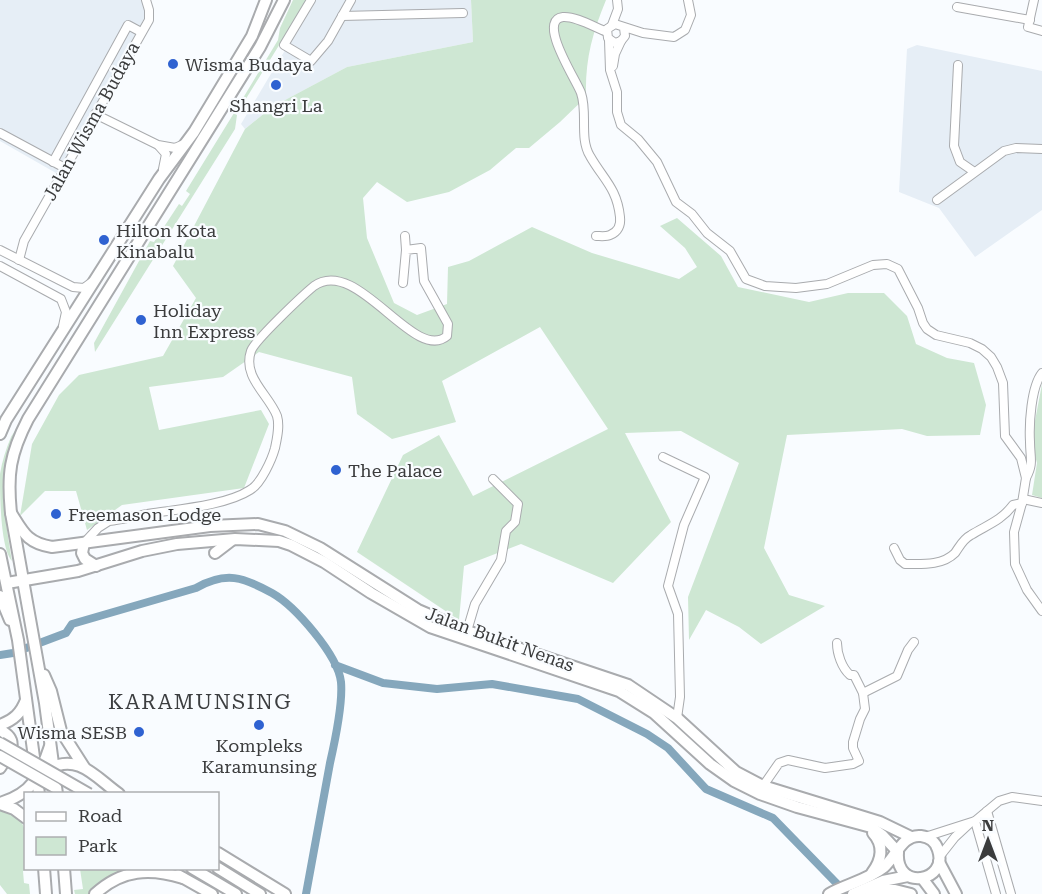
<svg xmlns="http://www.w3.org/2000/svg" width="1042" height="894" font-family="'Roboto Serif',serif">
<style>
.built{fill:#e6eef6}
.green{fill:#cee7d3}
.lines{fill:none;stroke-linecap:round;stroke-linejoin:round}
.canal{stroke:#85a7bc;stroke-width:8}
.minor-casing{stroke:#a9abae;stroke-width:10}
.major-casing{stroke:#a9abae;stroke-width:14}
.minor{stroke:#fff;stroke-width:8}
.major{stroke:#fff;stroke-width:10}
.major-bridge-casing{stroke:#a9abae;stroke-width:14;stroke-linecap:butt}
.major-bridge{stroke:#fff;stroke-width:10}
.poi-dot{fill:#2f62d1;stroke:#f9fcff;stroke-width:2}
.labels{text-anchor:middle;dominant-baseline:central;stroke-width:4.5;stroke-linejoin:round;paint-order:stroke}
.poi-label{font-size:18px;fill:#3b3c3d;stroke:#f9fcff;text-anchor:start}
.street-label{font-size:18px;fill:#3b3c3d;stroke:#f9fcff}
.quarter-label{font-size:21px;letter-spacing:1.5px;fill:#3c3e40;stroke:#f9fcff}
</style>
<rect width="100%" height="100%" fill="#f9fcff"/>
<g class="built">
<polygon points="0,0 145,0 146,9 144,19 75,146 56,173 0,141"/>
<polygon points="315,0 471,0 473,42 347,67 272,107 245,129 241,124"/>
<polygon points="917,45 1042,71 1042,210 975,257 939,208 899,192 907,49"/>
</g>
<g class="green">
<polygon points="293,0 307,0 239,110 237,108 278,40 280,28"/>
<path d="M 471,0 L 606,0 C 592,34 585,60 586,97 L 560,122 L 529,148 L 516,148 L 490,170 L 449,192 L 407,202 L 377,182 L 363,198 L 367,238 L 394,303 L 417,315 L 447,304 L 448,267 L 469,261 L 532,227 L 592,253 L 679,279 L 697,267 L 685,248 L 660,226 L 677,218 L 721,256 L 738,287 L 809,302 L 848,293 L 884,293 L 907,316 L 916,344 L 947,358 L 974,363 L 986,405 L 980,435 L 927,436 L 902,429 L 787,435 L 764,548 L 789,595 L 825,606 L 761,644 L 739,627 L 706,610 L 689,640 L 688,597 L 739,463 L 681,431 L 625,433 L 671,522 L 613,583 L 521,544 L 464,566 L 459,620 L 357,552 L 403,455 L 439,435 L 473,496 L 608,429 L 540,327 L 442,381 L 456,422 L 392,439 L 357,414 L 352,377 L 259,352 L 223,377 L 149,387 L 159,430 L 261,410 L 269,424 L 244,488 L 122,505 L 87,530 L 76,491 L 45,491 L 20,516 L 32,444 L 59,395 L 79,375 L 163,356 L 196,298 L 173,266 L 245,129 L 272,107 L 347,67 L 473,42 Z"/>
<polygon points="234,113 237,115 235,129 95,352 94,343 150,241 154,242 179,204 182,206 190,194 186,191"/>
<path d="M 168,184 L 14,438 C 0,483 4,516 12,561 C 0,548 0,492 0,474 C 2,461 6,449 11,437 Z"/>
<polygon points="1042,384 1042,498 1032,495 1037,463 1034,452 1034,426"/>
<path d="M 0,809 C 33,816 25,842 26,868 L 27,869 L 23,871 L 24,883 L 29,884 L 30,894 L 7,894 L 0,885 Z"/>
<polygon points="80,869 149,869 90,894 75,894 74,890 83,889"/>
</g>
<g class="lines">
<g class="canal">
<path d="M 0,655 L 13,653 L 66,633 L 72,624 L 196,588 C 226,571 243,577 272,593 C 295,606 338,655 341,682 C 343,704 335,741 330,763 C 322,807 314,850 306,894"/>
<polyline points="335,665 383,683 437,689 492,684 578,699 647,734 668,748 706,789 773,818 847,894"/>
</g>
<defs>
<g id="minor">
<polyline points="311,0 284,45 311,61 328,41 351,0"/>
<polyline points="1034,0 1028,27 1042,31"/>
<polyline points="957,7 1030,20"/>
<polyline points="342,16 463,13"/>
<polyline points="612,25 618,9 617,0"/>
<polyline points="624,28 625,36 621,41 615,43 608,38 607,29 615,24 643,33 674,37 685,30 691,15 688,0"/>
<polyline points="609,40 610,70 617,92 617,112 621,125 638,139 657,162 676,202 692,214 707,233 730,251 746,279 765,286 796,288 827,284 873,265 887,264 898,269 918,308 923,323 927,329 936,335 970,343 982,349 991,357 997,367 1003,383 1005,436 1021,458 1026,478 1022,503 1014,532 1015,564 1027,590 1042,611"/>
<polyline points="958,65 954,146 960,162 973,171"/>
<polyline points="613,66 615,54 621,41"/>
<polyline points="95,114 158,145 175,148 184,144"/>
<polyline points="0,133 65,168"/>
<polyline points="159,146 166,154 163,169"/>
<polyline points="53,162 128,25 141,32"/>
<polyline points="937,200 1004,151 1016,148 1042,149"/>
<polyline points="405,236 406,250"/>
<path d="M 596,236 C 600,236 606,237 610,235 C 618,232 621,225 620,217 C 617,188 603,179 590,156 C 579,138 588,113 581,93 C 577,81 536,20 563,17 C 576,16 594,27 607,32"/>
<polyline points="0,250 73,287 84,288 92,282"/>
<polyline points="19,260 24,241 149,20 149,10 146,0"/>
<polyline points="0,266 61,299 66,312 63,326"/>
<polyline points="663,457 705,477 684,525 668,586 678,614 680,697 677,718"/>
<path d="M 1026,478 C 1034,463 1030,458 1030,442 C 1029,424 1031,387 1042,373"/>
<polyline points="1023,499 1042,503"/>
<path d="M 84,543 L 98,528 L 109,521 C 124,519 139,515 154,513 C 181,509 227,505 250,490 C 261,484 272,459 275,448 C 277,438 280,426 277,416 C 269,395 242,377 251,351 C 255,340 303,295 314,286 C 357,255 414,364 447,336 L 448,324 L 424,281 L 421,248 L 406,250 L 403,283"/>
<path d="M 894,548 L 900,560 L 905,564 C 921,564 942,566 955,553 C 960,546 963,539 971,535 C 987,525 1001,521 1013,505 L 1022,503"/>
<polyline points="467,631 475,604 501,560 506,531 515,522 518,504 493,479"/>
<polyline points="863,693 897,676 908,650 914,642"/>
<path d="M 763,786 L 779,763 L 788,760 L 825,768 L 853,764 L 859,761 L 853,748 L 853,742 L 860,719 L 865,709 L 863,693 L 854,675 L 850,675 C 842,668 837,654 837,643"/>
<polyline points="987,811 1011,894"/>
<polyline points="975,821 996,894"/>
<polyline points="925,837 975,821 999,801 1012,797 1042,801"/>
<polyline points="940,856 955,837 969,824"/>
</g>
<g id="major">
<polyline points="0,434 6,420 159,179 194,132 252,36 266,0"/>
<path d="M 11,513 C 23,532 27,543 52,547 L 210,526 L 258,524 L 285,531 L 320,548 L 418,610 L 467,631 L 628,685 L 677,718 L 736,772 L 763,786 L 880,822 L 911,837"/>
<polyline points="84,543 82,553 85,559 96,566"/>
<polyline points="215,553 232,540"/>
<polyline points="0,554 18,640 39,794"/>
<polyline points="7,583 78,571 142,551 177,544 235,539 279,541 291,545 324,562 371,593 430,627 619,691 654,713 710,764 734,781 760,794 797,807 871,827 882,835 898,852"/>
<polyline points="0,596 10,620"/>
<polyline points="44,675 51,691 61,731 84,767"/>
<path d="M 0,725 C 14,720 21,713 26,700"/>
<path d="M 0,730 C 21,741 9,753 0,768"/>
<path d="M 48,769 C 79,753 95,777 119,794"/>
<path d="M 57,794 L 45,703 L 11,513 C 7,474 10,454 28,419 L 260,47 L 284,0"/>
<path d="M 0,803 C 32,794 40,776 50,746"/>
<polyline points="0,804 14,809 26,818"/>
<polyline points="218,853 285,894"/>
<polyline points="939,862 956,894"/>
<polyline points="44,868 46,894"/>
<polyline points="64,868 66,894"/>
<polyline points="192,868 236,894"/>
<polyline points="218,868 260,894"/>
<path d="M 872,873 C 881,861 885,846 873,833"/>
<polyline points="178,875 212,894"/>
<polyline points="922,878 934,894"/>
<polyline points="869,890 895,890 911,894"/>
<path d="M 95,894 C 122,869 150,868 183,878"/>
<path d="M 829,894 C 847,884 868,880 884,867 C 896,857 902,834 921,836 C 929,837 936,842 938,850 C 949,882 895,892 898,852"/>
<polyline points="853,894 883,881 908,876"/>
</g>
</defs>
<use href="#minor" class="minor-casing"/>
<use href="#major" class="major-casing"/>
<use href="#minor" class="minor"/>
<use href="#major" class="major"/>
<defs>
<g id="major-bridge">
<polyline points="0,743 89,794"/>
<polyline points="0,756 56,788"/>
</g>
</defs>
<use href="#major-bridge" class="major-bridge-casing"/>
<use href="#major-bridge" class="major-bridge"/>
</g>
<g class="poi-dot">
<circle cx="173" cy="64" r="6"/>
<circle cx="276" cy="85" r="6"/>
<circle cx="104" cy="240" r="6"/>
<circle cx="141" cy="320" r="6"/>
<circle cx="336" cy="470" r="6"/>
<circle cx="56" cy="514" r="6"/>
<circle cx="259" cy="725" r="6"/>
<circle cx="139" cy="732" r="6"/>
</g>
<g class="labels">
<g class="poi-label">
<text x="185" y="64">Wisma Budaya</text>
<text x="276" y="105" text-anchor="middle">Shangri La</text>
<text x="116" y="230">Hilton Kota<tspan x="116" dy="21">Kinabalu</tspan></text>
<text x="153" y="310">Holiday<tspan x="153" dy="21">Inn Express</tspan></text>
<text x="348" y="470">The Palace</text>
<text x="68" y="514">Freemason Lodge</text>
<text x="127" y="732" text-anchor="end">Wisma SESB</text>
<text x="259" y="745" text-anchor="middle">Kompleks<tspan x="259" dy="21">Karamunsing</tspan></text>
</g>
<g class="street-label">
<text transform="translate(91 121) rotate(-61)">Jalan Wisma Budaya</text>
<text transform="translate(500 639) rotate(20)">Jalan Bukit Nenas</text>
</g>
<g class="quarter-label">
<text x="200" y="702">KARAMUNSING</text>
</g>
</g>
<rect x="24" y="792" width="195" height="78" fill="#f9fcff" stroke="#adafb1" stroke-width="1.5"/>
<rect x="36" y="812" width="30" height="9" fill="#ffffff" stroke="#adafb1" stroke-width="1.5"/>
<text x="78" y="822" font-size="18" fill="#3b3c3d">Road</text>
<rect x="36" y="837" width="30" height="18" fill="#cee7d3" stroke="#adafb1" stroke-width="1.5"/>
<text x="78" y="852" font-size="18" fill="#3b3c3d">Park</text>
<g transform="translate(988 840)" stroke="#f9fcff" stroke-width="4.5" paint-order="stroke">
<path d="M0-4.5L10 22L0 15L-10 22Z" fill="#3b3c3d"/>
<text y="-9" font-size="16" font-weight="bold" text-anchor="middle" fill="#3b3c3d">N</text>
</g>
</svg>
